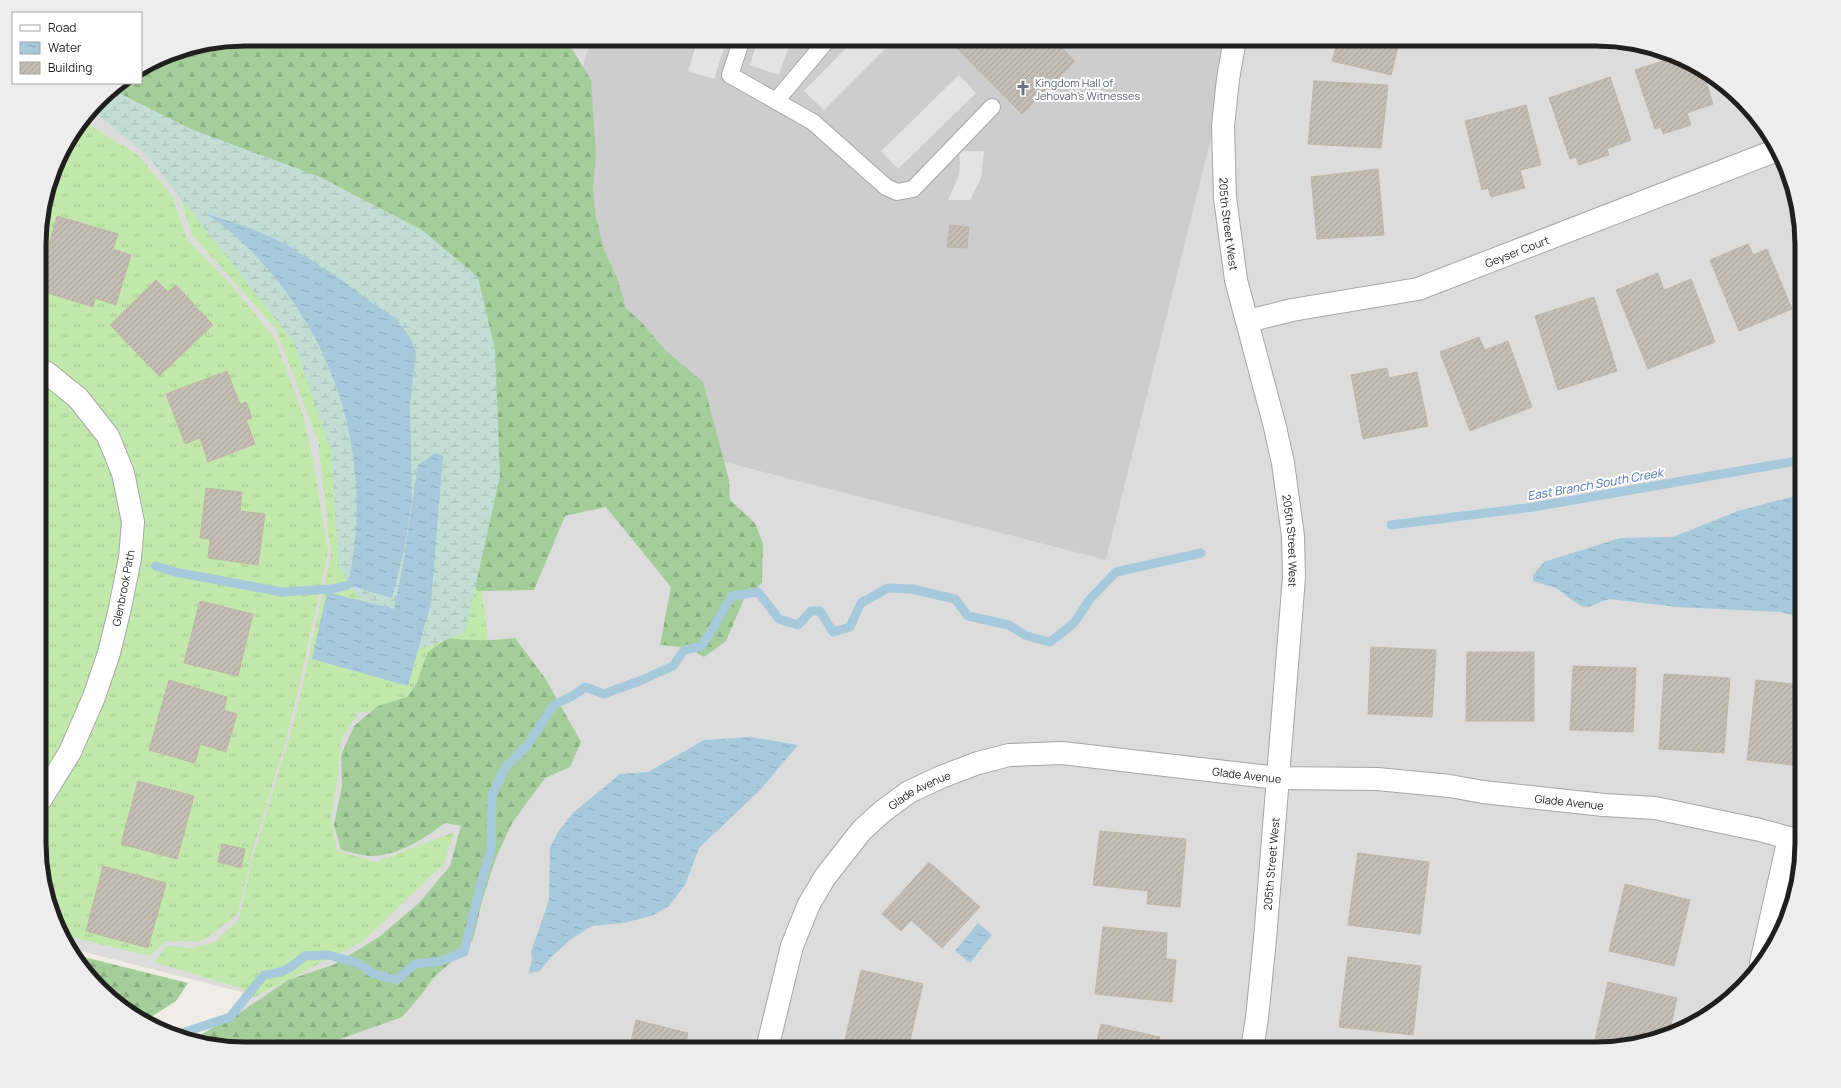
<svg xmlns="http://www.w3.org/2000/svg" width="1841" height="1088" font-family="Manrope,sans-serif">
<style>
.residential{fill:#dddcdc}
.religious{fill:#cdcdcd}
.grass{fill:url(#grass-tufts)}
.forest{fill:url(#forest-firs)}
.wetland{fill:url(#wetland-marsh)}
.parking{fill:#e3e3e3}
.water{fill:url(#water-ripples)}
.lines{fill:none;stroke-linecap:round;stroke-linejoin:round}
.stream{stroke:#a6c9dc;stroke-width:9}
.building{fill:url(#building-hatch);stroke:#c1b6a7}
.service-casing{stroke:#a6a6a6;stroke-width:18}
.minor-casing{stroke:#a6a6a6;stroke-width:24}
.service{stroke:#fff;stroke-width:16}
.minor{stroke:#fff;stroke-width:22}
.labels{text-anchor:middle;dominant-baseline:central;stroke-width:4;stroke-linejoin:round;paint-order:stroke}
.worship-label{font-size:11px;fill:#5b616d;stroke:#fff;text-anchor:start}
.street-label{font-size:11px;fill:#1f1f1f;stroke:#fff}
.water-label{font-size:12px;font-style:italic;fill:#4c70ad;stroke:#fff}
.rim{fill:none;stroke:#1f1f1f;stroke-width:5}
</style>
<defs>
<pattern id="grass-tufts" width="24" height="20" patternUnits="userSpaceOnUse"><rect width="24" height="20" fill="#c2e9ab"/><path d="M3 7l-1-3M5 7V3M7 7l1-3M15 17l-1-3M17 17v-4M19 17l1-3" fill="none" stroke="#a6c793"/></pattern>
<pattern id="forest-firs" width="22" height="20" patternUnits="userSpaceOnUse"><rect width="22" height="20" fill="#a3ce9a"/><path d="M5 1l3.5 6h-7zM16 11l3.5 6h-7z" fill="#8cb084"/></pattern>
<pattern id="wetland-marsh" width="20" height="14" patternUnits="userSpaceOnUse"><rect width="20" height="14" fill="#c2ddd4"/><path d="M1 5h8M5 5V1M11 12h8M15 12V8" fill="none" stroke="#a6bdb6"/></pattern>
<pattern id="water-ripples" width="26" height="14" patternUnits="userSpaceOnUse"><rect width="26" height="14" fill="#a6c9dc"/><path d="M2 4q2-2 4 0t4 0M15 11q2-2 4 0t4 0" fill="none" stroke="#8eacbc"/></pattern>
<pattern id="building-hatch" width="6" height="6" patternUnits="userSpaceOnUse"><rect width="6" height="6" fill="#c4bdb4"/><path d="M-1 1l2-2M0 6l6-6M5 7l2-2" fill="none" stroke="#a8a29a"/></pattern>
</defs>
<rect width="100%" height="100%" fill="#efede5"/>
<polygon class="residential" points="245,39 590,39 498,404 1106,560 1236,39 1596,39 1649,46 1699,67 1741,99 1767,131 1791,179 1802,231 1802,856 1791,909 1774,946 1741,989 1699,1021 1649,1042 1609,1049 245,1049 228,1047 242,992 69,948 50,909 41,869 41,219 60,154 109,90 121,83 141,83 141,70 167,55"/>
<polygon class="religious" points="590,39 1236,39 1106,560 498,404"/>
<g class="grass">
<polygon points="85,122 138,155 172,196 187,239 235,289 275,339 303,415 314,465 328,552 296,699 285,743 254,846 238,914 203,941 166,941 149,956 63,935 50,909 41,869 41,219 60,154"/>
<polygon points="178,191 478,559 488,638 448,671 421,710 359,712 341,740 337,782 331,815 337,851 376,862 454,832 443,865 363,941 253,998 240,988 154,962 167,946 194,948 215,942 239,920 251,864 296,715 331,555 318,441 276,329 192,235"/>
</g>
<g class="forest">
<polygon points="245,39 555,39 573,50 591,80 596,155 593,189 596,218 605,252 617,278 626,308 643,324 665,350 703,382 729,480 730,500 755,523 763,544 762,583 744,599 726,641 704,657 689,648 660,645 671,587 606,507 565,516 534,590 477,591 298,181 109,90 121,83 141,83 141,70 167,55"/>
<path d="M 448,638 C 471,641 492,641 515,638 L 545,678 L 581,742 L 570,767 L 545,778 L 512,823 L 495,860 L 482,901 L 473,940 L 455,959 L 433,978 L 422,994 L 402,1017 L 312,1049 L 245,1049 L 189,1041 L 241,1012 L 288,980 L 335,964 L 379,937 L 419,903 L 450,866 L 461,826 L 445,823 C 423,839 400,855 372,856 C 362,856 350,852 341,850 L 334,825 L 342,786 L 341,755 L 354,726 L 378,706 L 407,697 L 416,685 L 428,652 Z"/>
<polygon points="72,954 188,983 176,1001 143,1022 100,989"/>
</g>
<polygon class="wetland" points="111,89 191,129 320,177 422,230 478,277 495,350 500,476 465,633 394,658 339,567 331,451 294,343 147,155 93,111"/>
<g class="parking">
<polygon points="698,39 727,39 714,79 688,71"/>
<polygon points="758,39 791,39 779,75 750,65"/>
<polygon points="855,39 895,39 824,110 804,91"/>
<polygon points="959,75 976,93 898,169 881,151"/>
<polygon points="959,151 984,151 981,178 970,200 948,200 959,175 960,163"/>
</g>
<g class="water">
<path d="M 205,213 L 255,230 L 286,244 L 343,281 L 372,303 L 394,317 L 410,337 L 416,352 L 410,404 L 412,498 L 405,546 L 392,598 L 348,585 C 377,454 332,321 232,233 C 223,225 214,219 205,213 Z"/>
<polygon points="435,453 443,456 431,603 408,686 312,659 327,592 394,609 403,565 418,465"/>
<polygon points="1802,494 1802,617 1780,612 1678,607 1609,599 1588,607 1581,606 1572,600 1556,588 1533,581 1533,575 1544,562 1620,538 1673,537 1738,511"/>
<polygon points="751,737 798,745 760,790 699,848 685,885 669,906 651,916 623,923 592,926 570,940 550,958 540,971 529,973 532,959 531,952 549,900 550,847 558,832 574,812 620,774 648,772 704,740"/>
<polygon points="978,923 992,935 970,963 955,951"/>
</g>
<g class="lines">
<g class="stream">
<polyline points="1391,525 1534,507 1802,460"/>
<polyline points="156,566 175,572 282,592 332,589 348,585"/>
<path d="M 176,1035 L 230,1017 L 264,975 C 281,973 292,969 304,956 L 329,955 L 358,963 L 374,974 L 397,980 L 415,964 L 441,961 L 464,952 L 482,879 L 491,851 L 492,795 L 505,768 L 527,746 L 554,705 L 574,695 L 585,687 L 604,694 L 642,680 L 673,666 L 684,650 L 702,646 L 732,596 L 758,592 L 779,619 L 798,625 L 811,611 L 820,611 L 833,632 L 850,627 L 861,603 L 888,588 L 912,589 L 955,599 L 968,616 L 1009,625 L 1027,636 L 1050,642 L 1074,623 L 1090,599 L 1116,572 L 1201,553"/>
</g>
</g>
<g class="building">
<polygon points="948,39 1053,39 1075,61 1022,114"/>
<polygon points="1338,39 1400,39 1391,75 1332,61"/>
<polygon points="1675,57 1702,69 1713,104 1687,113 1691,125 1663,134 1661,127 1655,129 1635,70"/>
<polygon points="1610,77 1631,140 1607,149 1609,155 1579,165 1576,157 1570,159 1549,98"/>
<polygon points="1314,81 1388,85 1381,148 1308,144"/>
<polygon points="1526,105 1541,165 1520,170 1525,188 1491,197 1488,188 1482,190 1465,121"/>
<polygon points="1378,169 1384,235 1317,239 1311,177"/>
<polygon points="57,216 118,234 113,249 131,255 116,305 95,298 93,307 41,291 41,246 48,248"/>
<polygon points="950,225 969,227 967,248 947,247"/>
<polygon points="1748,244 1753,255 1767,249 1792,309 1739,331 1710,260"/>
<polygon points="1658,273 1664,290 1691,279 1715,342 1648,369 1616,290"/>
<polygon points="156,280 168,292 176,285 213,325 159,376 110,325"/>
<polygon points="1594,297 1617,371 1558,390 1535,316"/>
<polygon points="1479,337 1485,350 1508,341 1532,407 1470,431 1440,352"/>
<polygon points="1387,368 1389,378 1417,372 1428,426 1363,439 1351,375"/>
<polygon points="227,371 240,404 246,402 252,418 246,420 255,444 208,462 200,438 185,444 166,394"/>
<polygon points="206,488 242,492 240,511 265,514 258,565 208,558 210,539 200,538"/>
<polygon points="200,601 253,614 238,676 184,663"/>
<polygon points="41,621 47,623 41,645"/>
<polygon points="1371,647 1436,650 1432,717 1368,714"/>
<polygon points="1467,652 1534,652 1534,721 1466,721"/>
<polygon points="1573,666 1636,668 1633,732 1570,730"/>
<polygon points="1664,674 1730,678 1724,753 1659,749"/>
<polygon points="169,680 227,697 224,710 237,714 226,752 200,744 195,763 149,750"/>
<polygon points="1756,680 1802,685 1802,766 1747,760"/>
<polygon points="138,781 194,796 177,859 121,844"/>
<polygon points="1100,831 1186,839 1180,907 1147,904 1148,891 1093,885"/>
<polygon points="222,844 245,849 241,868 218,862"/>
<polygon points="1358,853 1429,862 1420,934 1348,925"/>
<polygon points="929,862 980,907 942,948 911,920 901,931 882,914"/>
<polygon points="103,866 166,883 148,948 86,931"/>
<polygon points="1625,884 1690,900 1674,966 1609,951"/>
<polygon points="1103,927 1167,933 1166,959 1176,960 1172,1002 1095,994"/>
<polygon points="1348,957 1421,966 1413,1035 1339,1027"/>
<polygon points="861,970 923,984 908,1049 884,1049 845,1040"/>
<polygon points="1608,982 1677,998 1669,1034 1649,1042 1609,1049 1593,1049"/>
<polygon points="636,1020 688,1033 685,1049 613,1049 615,1041 630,1045"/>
<polygon points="1101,1024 1160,1037 1157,1049 1095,1049"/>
</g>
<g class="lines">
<defs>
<g id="service">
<polyline points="742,39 730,75 813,122 886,187 897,192 913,189 992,107"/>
<polyline points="776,101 828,39"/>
</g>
<g id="minor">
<path id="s1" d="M 1235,39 L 1228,79 L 1223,126 L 1225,198 L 1236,280 L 1275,427 L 1283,463 L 1293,536 L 1294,577 L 1265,939 L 1257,1018 L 1252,1049"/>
<path id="s2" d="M 1248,321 L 1292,310 L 1418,289 L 1777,150"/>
<polyline points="41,371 47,373 78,398 108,436 123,473 133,522 130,558 120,608 109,653 94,697 70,752 41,799"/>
<polyline points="1761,963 1789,838"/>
<path id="s3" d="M 767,1049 L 792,946 L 809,904 L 825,877 L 862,830 L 883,811 L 909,792 L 941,777 L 978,763 L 1009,755 L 1062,753 L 1278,778 L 1377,779 L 1450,786 L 1483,792 L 1604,805 L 1655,808 L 1760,830 L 1789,838 L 1802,839"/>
</g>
</defs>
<use href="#service" class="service-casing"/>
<use href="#minor" class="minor-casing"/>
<use href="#service" class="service"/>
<use href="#minor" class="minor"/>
</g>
<defs>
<symbol id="church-bare" viewBox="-9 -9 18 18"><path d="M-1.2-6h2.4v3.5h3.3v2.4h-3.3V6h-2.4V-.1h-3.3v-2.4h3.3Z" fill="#6b7280" stroke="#fff" stroke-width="2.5" paint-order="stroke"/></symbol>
</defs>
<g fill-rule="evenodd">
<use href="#church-bare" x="1012" y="77" width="22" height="22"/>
</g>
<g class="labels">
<g class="worship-label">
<text x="1035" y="82">Kingdom Hall of<tspan x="1035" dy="13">Jehovah's Witnesses</tspan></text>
</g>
<g class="street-label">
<text stroke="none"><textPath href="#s1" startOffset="186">205th Street West</textPath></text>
<text stroke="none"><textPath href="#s2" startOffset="279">Geyser Court</textPath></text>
<text stroke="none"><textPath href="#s1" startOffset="510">205th Street West</textPath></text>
<text transform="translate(123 588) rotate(-79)">Glenbrook Path</text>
<text stroke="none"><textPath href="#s3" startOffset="649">Glade Avenue</textPath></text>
<text stroke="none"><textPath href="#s3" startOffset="313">Glade Avenue</textPath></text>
<text stroke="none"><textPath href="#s3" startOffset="973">Glade Avenue</textPath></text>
<text transform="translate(1271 864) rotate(-85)">205th Street West</text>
</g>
<g class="water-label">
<text transform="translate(1595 484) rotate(-10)">East Branch South Creek</text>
</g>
</g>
<path d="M0 0H1841V1088H0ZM245 46H1596A199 199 0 0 1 1795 245V843A199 199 0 0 1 1596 1042H245A199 199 0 0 1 46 843V245A199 199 0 0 1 245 46Z" fill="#ededed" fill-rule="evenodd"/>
<path class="rim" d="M245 46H1596A199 199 0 0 1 1795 245V843A199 199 0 0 1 1596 1042H245A199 199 0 0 1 46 843V245A199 199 0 0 1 245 46Z"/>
<rect x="12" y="12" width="130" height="72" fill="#ffffff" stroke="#a5a5a5"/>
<rect x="20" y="25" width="20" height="6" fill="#ffffff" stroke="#a5a5a5"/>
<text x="48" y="32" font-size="12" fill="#1f1f1f">Road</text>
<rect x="20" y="42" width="20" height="12" fill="url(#water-ripples)" stroke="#a5a5a5"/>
<text x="48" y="52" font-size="12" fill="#1f1f1f">Water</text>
<rect x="20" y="62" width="20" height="12" fill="url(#building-hatch)" stroke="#a5a5a5"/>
<text x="48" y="72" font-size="12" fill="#1f1f1f">Building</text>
</svg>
